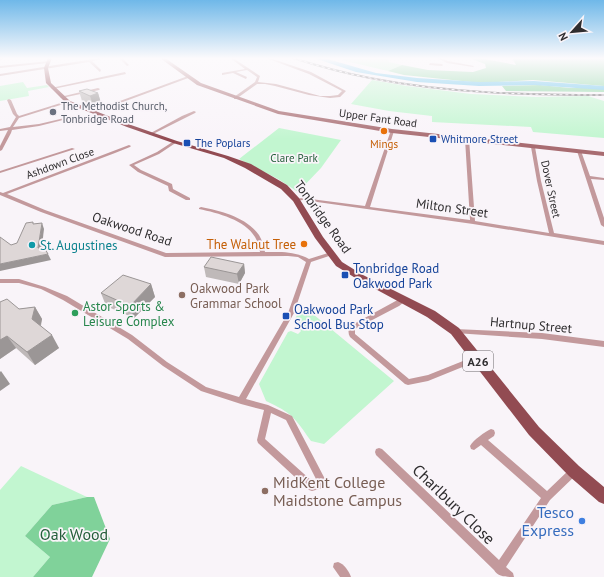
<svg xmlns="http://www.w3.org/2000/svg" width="604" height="577" font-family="'PT Sans',sans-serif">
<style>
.green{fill:#c2f6d0}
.forest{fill:#80d29a}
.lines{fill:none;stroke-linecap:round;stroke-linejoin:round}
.river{fill:#5abfeb;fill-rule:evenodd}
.street{fill:#c3999c;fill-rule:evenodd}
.secondary{fill:#a86c71;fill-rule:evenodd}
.primary{fill:#924b52;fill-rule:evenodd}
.rail-casing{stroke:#6c696c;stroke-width:2}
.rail{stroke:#f9f4f9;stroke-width:1;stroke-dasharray:3;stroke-linecap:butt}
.wall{fill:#bfb9b9}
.shaded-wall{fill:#9b9696}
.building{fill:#ded7d7;stroke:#9b9696}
.worship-dot{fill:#6b7280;stroke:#f9f4f9;stroke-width:1.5}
.food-dot{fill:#e8710a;stroke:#f9f4f9;stroke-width:1.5}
.transit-dot{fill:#1a4fb4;stroke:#f9f4f9;stroke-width:1.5}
.culture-dot{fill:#0f9aa8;stroke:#f9f4f9;stroke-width:1.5}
.education-dot{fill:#8d6e63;stroke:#f9f4f9;stroke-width:1.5}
.leisure-dot{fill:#2e9e5b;stroke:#f9f4f9;stroke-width:1.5}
.shop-dot{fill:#3f7fe0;stroke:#f9f4f9;stroke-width:1.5}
.labels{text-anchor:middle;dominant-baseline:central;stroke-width:3.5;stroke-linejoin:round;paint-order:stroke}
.far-worship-label{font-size:11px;fill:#5b616d;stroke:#f9f4f9;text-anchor:start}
.far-street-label{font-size:11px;fill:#2f2d2f;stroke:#f9f4f9}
.far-transit-label{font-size:11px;fill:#164399;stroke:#f9f4f9;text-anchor:start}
.far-food-label{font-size:11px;fill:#c56008;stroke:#f9f4f9}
.far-park-label{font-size:11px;fill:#245e3a;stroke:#f9f4f9}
.shield{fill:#f9f4f9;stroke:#6c696c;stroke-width:1}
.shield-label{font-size:12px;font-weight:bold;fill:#2f2d2f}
.street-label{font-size:13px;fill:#2f2d2f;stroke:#f9f4f9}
.food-label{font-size:13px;fill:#c56008;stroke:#f9f4f9;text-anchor:end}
.culture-label{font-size:13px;fill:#0d838f;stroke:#f9f4f9;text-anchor:start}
.transit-label{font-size:13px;fill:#164399;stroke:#f9f4f9;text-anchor:start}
.education-label{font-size:13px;fill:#785e54;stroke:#f9f4f9;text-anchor:start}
.leisure-label{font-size:13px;fill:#27864d;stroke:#f9f4f9;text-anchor:start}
.near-education-label{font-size:16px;fill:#785e54;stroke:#f9f4f9;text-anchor:start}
.near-street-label{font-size:16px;fill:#2f2d2f;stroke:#f9f4f9}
.near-shop-label{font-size:16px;fill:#366cbe;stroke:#f9f4f9;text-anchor:end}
.near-park-label{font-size:16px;fill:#245e3a;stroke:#f9f4f9}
</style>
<rect width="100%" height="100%" fill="#f9f4f9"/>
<g class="green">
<polygon points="348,58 384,58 389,60 389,62 402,65 388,71 341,60"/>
<polygon points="372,80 407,86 471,94 536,97 588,96 604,101 604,138 533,132 531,127 432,122 432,116 389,111 351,104"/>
<polygon points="23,82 27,88 47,85 49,87 28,91 29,96 0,101 0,86"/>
<polygon points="279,128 341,140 321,168 298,192 278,179 239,159"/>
<path d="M 302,305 L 394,381 L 324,444 L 311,441 C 295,418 292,413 266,401 L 259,384 L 288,332 L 291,331 L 298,334 L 301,331 L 294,321 Z"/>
<polygon points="21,466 87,497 52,505 25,536 50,557 33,577 0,577 0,490"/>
</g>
<g class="forest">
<polygon points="469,58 479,58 516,65 512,58 604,58 604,86 533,80 481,83 404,75 388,71 402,65 428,70 473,72 486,68 485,64"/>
<polygon points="540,85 570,88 604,88 604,92 506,91 502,86"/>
<polygon points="87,497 94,497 110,539 92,577 33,577 50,557 25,536 52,505"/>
</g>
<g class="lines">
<polygon class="river" points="314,58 324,58 376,73 417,78 479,82 534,81 604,86 604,90 534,85 479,86 417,82 356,72"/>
<g class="street">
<polygon points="0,58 7,58 0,60"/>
<polygon points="99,58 107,58 92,61 101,70 100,72 89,62 0,76 0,74"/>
<polygon points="119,58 122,58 129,65 127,66"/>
<polygon points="230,58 233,58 260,76 258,82 276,84 320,96 330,96 338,95 342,91 309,74 266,58 270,58 311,72 346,91 340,97 330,98 309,95 275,86 265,84 257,84 236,99 234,99 234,97 255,82 257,77 247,70 236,72 247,77 246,79 233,73 222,75 222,73 245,69"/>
<polygon points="391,58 403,58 402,59"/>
<polygon points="428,58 442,58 448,61 474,66 473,67 447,63 439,59"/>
<polygon points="49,61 48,63 0,68 0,66"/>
<polygon points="430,63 442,64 443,65 442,66 429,65"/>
<polygon points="125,72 126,74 53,89 51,88"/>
<polygon points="188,76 191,77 93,113 90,112"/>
<polygon points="98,88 100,89 99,90 62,98 60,97"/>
<polygon points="9,99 11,100 17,114 19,116 67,101 70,102 19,118 13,127 39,124 73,116 75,117 39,126 12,130 11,133 2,150 0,151 0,146 8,130 0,131 0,129 10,127 16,117 13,114 7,100"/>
<polygon points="194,111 196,112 195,113 151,135 149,134 182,116"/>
<polygon points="391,130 394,131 370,207 470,220 465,139 467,138 469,139 475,221 549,233 537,181 531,147 533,146 535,147 541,181 554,233 604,241 604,245 473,224 303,200 294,201 294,199 303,198 365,206"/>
<polygon points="174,141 177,142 159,154 134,165 141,170 172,184 173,189 190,198 190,200 186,200 169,191 168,186 138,172 129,165 157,152"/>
<path d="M 129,145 L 131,146 L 130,147 L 115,153 L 7,194 L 45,210 L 166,253 L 260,252 C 259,247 258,242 255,237 C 245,220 218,213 199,209 L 199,208 L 201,207 C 221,211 246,217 259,235 C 262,240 264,247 265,252 C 282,252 294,251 309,259 L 328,253 L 332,253 L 333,254 L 332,255 L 311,262 L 294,313 L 246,399 L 268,405 L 292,416 L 326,481 L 327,484 L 326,487 L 312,491 L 309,490 L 258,443 L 257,440 L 264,410 L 241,404 L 201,391 L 163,366 L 128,339 L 63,300 L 41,289 L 19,283 L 0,283 L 0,279 L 19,279 L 45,287 L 67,296 L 132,335 L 167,362 L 206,387 L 239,397 L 288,313 L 306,262 L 298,257 L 288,256 L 165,257 L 41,212 L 0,195 L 0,192 L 3,193 ZM 271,413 L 286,420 L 317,481 L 313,482 L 265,439 Z"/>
<polygon points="72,148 75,149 0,173 0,171"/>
<polygon points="578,150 581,151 590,176 604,178 604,180 591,179 604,218 604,227 601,225 577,151"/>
<path d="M 403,297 L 405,297 L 408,299 L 399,306 L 355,329 L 355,334 L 409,379 L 428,375 L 463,361 L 465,362 L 467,364 L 465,366 L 428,381 L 408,385 L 405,384 L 350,337 C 348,334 348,329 350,326 Z"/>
<polygon points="453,329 455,329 542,333 604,341 604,347 542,339 455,333 453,333 452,331"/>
<path d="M 491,429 L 494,430 L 495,433 L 494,436 L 488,440 L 547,491 L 571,468 L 574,467 L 577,468 L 578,471 L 577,474 L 550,500 L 506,567 L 513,573 L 514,577 C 506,577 498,577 494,570 L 376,455 L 375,452 L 376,449 L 379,448 L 382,449 L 499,560 L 541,498 L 481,445 L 474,450 L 471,449 L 470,446 C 473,440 485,432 491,429 Z"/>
<path d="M 338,562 C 344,564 349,571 351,577 L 340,577 L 333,567 L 334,563 Z"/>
</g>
<polygon class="secondary" points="160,58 165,58 201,83 279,111 392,129 604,152 604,156 392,133 278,114 197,85"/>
<polygon class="primary" points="48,58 52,58 48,68 51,83 70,101 131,125 177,141 228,156 251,164 287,185 299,198 323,237 342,262 363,275 435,311 459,328 539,427 579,466 604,487 604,504 599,502 569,476 529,435 451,334 427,317 357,279 336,266 315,238 293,201 281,189 245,168 224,158 173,143 127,127 66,103 46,83 44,68"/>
<defs>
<path id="rail" d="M 293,58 C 318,66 344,73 370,78 C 447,93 525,95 604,95"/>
</defs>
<use href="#rail" class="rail-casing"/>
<use href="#rail" class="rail"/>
</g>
<g class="wall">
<polygon points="79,91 98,93 101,103 93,105 82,101"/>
<polygon points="244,264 245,273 239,284 206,277 204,267"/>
<polygon points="151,284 155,297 134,318 106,306 101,293"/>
<polygon points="0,302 19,309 35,307 42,319 41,326 59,348 35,365 16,348 0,359"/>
</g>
<g class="shaded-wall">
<polygon points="98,93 101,103 93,105 90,96"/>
<polygon points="42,223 44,229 41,254 38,248"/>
<polygon points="48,254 51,260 0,271 0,264"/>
<polygon points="244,264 245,273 239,284 237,274"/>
<polygon points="151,284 155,297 134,318 130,306"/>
<polygon points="35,307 42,319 39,332 32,319"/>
<polygon points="52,335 59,348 35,365 27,352"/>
<polygon points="7,336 16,348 0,359 0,340"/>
<polygon points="1,371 10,384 0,391 0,372"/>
</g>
<g class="building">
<polygon points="87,89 98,93 90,96 79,91"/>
<polygon points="33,222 33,224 42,223 38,248 44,247 48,254 0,264 0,237 11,245 17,243 26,223"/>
<polygon points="211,257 244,264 237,274 204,267"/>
<polygon points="123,275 151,284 130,306 101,293"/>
<polygon points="7,299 19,309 35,307 32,319 52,335 27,352 7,336 0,340 0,302"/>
</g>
<linearGradient id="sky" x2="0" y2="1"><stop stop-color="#6fb8e9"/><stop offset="0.42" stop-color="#fcfafc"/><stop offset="1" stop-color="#fcfafc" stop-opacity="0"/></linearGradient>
<rect width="604" height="139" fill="url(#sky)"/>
<circle class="worship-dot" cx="53" cy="112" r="4"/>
<g class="food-dot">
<circle cx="384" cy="131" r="4"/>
<circle cx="304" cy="244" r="4"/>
</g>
<g class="transit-dot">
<rect x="429" y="135" width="8" height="8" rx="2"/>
<rect x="183" y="139" width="8" height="8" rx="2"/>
<rect x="341" y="271" width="8" height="8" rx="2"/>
<rect x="282" y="312" width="8" height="8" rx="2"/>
</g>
<circle class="culture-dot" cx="32" cy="245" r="4"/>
<g class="education-dot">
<circle cx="182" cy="295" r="4"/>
<circle cx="265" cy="491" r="4"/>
</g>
<circle class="leisure-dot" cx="75" cy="313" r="4"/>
<circle class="shop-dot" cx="582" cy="521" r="4"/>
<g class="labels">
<g class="far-worship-label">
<text x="61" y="106">The Methodist Church,<tspan x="61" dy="13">Tonbridge Road</tspan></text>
</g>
<g class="far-street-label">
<text transform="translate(378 118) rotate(8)">Upper Fant Road</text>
<text transform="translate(60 163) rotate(-20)">Ashdown Close</text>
<text transform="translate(551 189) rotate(78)">Dover Street</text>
</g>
<g class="far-transit-label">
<text x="441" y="139">Whitmore Street</text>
<text x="195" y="143">The Poplars</text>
</g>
<g class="far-food-label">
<text x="384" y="144">Mings</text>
</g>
<g class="far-park-label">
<text x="294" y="158">Clare Park</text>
</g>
<rect class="shield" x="463" y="351" width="30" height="20" rx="3"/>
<g class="shield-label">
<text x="478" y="361">A26</text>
</g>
<g class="street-label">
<text transform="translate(452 208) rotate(8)">Milton Street</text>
<text transform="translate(323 217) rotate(54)">Tonbridge Road</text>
<text transform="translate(132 229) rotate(18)">Oakwood Road</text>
<text transform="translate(531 325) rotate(5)">Hartnup Street</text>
</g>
<g class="food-label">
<text x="296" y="244">The Walnut Tree</text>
</g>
<g class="culture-label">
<text x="40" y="245">St. Augustines</text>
</g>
<g class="transit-label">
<text x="353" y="268">Tonbridge Road<tspan x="353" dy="15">Oakwood Park</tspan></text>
<text x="294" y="309">Oakwood Park<tspan x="294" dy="15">School Bus Stop</tspan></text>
</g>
<g class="education-label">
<text x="190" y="288">Oakwood Park<tspan x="190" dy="15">Grammar School</tspan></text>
</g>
<g class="leisure-label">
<text x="83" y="306">Astor Sports &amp;<tspan x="83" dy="15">Leisure Complex</tspan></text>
</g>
<g class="near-education-label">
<text x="273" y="482">MidKent College<tspan x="273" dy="18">Maidstone Campus</tspan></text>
</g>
<g class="near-street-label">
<text transform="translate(454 504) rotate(44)">Charlbury Close</text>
</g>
<g class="near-shop-label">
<text x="574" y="512">Tesco<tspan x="574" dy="18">Express</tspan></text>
</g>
<g class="near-park-label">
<text x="74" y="534">Oak Wood</text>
</g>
</g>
<g transform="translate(572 32) rotate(243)" stroke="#f9f4f9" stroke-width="3" paint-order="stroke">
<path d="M0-3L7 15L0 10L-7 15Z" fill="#2f2d2f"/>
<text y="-6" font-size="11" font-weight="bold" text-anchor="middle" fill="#2f2d2f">N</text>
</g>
</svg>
